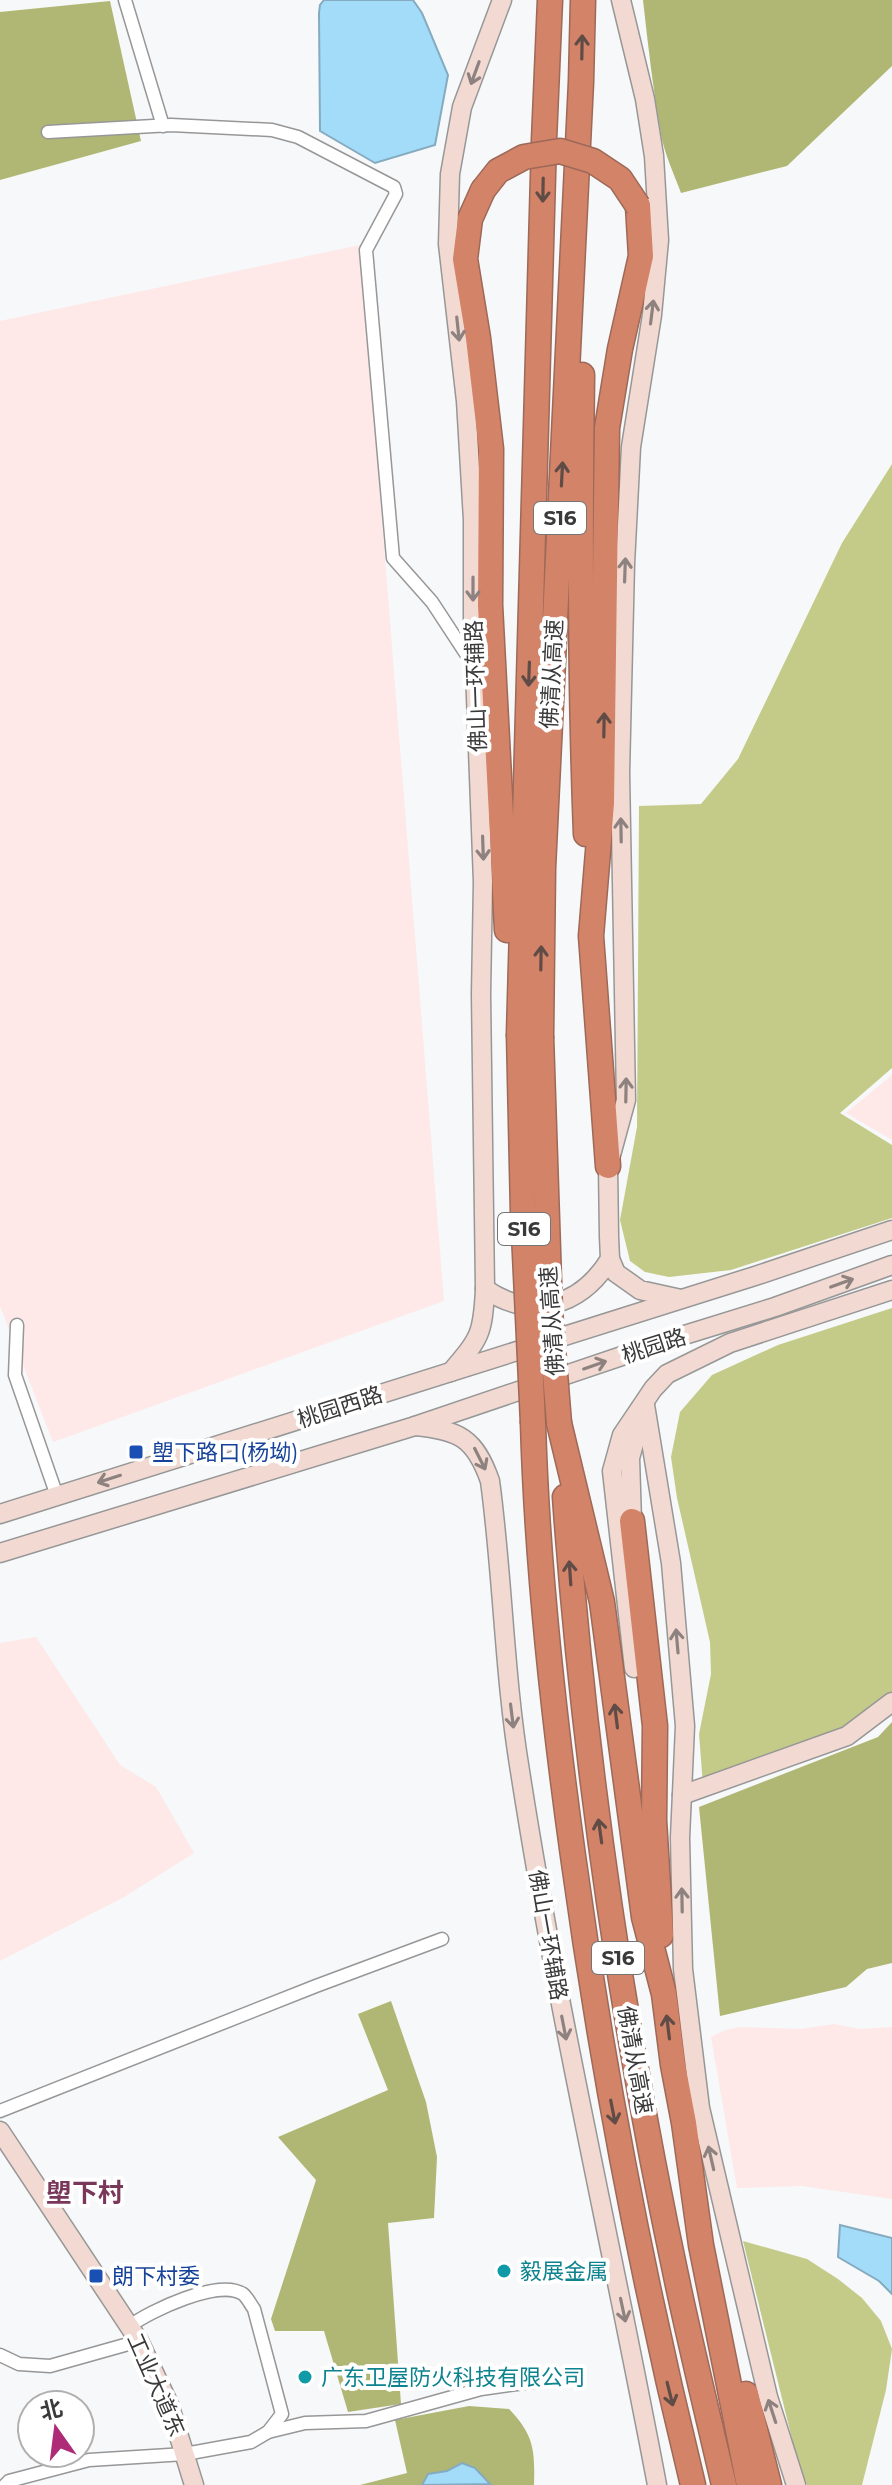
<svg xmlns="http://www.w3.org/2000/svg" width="892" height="2485" font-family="Montserrat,'Noto Sans SC',sans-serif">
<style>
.industrial{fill:#fee8e8}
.green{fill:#c4cb89}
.forest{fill:#b0b774}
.water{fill:#a3dcf9;stroke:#84abc0;stroke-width:2}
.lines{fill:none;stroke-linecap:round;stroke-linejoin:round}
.street-casing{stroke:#979798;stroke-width:15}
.secondary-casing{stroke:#979798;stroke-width:21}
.highway-casing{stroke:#9d6958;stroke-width:27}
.street{stroke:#fff;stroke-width:12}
.secondary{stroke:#f2dad2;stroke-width:18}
.highway{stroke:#d38368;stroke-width:24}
.highway-bridge-casing{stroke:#9d6958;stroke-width:27;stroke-linecap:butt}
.highway-bridge{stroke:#d38368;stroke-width:24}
.oneway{stroke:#604c46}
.oneway2{stroke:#8d827f}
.transit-dot{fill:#1a4fb4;stroke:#fff;stroke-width:3}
.culture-dot{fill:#0f9aa8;stroke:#fff;stroke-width:3}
.labels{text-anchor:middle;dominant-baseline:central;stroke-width:8;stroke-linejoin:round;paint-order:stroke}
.shield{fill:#fff;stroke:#757576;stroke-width:2}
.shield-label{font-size:20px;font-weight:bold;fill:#3a3a3b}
.street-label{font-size:22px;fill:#3a3a3b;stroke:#fff}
.transit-label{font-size:22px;fill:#164399;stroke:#fff;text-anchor:start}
.culture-label{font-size:22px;fill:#0d838f;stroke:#fff;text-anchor:start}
.quarter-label{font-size:26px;font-weight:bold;fill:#793859;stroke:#fff}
</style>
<rect width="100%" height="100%" fill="#f7f8f9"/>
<g class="industrial">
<polygon points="360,245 444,1301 53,1442 0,1306 0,321"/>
<polygon points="892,1075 892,1140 846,1113"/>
<polygon points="36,1637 120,1765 156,1787 194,1853 124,1897 0,1961 0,1643"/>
<polygon points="834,2024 860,2029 892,2027 892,2199 802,2186 737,2188 711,2037 723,2031 738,2027 800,2029"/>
</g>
<g class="green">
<polygon points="892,464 892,1068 840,1113 892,1145 892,1218 731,1270 669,1277 645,1272 630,1261 620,1220 637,1127 639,806 701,804 738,759 842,543"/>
<polygon points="892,1308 892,1693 845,1733 703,1785 699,1734 711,1674 710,1642 677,1498 671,1457 680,1412 712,1375 778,1345"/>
<polygon points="743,2241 807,2259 838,2279 862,2298 881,2321 892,2349 886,2390 862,2485 807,2485 795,2451"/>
</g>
<g class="forest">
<path d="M 643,0 L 892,0 L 892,66 L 787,166 L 681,193 C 674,174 665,155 661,135 C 653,90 648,45 643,0 Z"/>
<polygon points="110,1 141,141 0,180 0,12"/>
<polygon points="892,1722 892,1963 867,1969 846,1987 720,2016 699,1807 878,1737"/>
<polygon points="391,2001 426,2102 437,2157 434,2218 388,2223 401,2404 348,2412 324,2331 275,2331 271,2319 316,2180 278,2137 388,2090 358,2014"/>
<path d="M 469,2406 L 509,2409 C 534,2435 535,2450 534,2485 L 360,2485 L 407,2473 L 395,2420 Z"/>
</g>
<g class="water">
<polygon points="324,0 413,0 422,13 448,75 435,145 375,163 320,131 319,13 320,5"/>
<polygon points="840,2225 892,2238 892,2294 879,2281 838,2257"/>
<polygon points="462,2463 475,2468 490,2484 422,2485 428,2474 447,2471"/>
</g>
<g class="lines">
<defs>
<g id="street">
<polyline points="125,0 163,126"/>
<polyline points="48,132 171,125 272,130 298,137 394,187 396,194 366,250 393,558 432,602 474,666"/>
<polyline points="17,1325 15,1375 57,1496"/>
<polyline points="0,2111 316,1986 442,1939"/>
<polyline points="0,2355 19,2364 50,2366 139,2341"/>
<polyline points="268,2432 305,2423 366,2421 481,2389 539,2381"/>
<path d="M 5,2485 L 9,2481 L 89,2460 L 185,2454 L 251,2442 L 268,2432 L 282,2414 L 254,2309 C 251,2305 247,2297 243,2294 C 219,2278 150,2311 130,2326"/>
</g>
<g id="secondary">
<polyline points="621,0 645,99 654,156 659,240 652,315 631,447 625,564 620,773 626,1100 608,1166 609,1236 610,1259 616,1273 640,1290 681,1299"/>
<path d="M 485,1289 C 532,1321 581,1306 610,1259"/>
<path d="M 451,1372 C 480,1338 483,1334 485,1289 L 481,994 L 483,882 L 473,618 L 473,520 L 466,401 L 448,244 L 450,174 L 462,107 L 502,0"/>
<polyline points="645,1405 671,1563 685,1726 680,1838 683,1969 700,2108 768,2397 796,2485"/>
<path d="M 415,1426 C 459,1430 475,1438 490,1481 C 503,1577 504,1675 520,1771 C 557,2010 612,2246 657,2485"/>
<polyline points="0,1514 755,1276 892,1230"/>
<polyline points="632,1521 630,1458 642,1415"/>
<polyline points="0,1553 415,1426 678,1337 775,1307 892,1265"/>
<polyline points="634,1668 612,1471 622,1435 653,1389 667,1374 730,1343 892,1290"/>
<polyline points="682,1795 847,1736 892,1702"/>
<polyline points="0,2131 139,2341 169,2404 194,2485"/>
</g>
<g id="highway">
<polyline points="483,190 470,219 465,259 478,338 491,449 490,605 507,930"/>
<path d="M 582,375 C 580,528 580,681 586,834"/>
<polyline points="519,1034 544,140 550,0"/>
<polyline points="541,1036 543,868 581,82 583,0"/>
<polyline points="608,1166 591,936 602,803 607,428 620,349 641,256 638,206"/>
<path d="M 533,1423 C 537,1568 553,1712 573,1856 C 602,2068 642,2277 693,2485"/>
<polyline points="559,1423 602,1602 644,1917 664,1994 673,2065 684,2123 701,2245 749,2485"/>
<path d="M 565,1497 C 584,1764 623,2029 679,2290 C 693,2355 709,2420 724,2485"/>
<polyline points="632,1521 655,1726 654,1820 661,1935"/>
<polyline points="746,2394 769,2485"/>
</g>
</defs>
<use href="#street" class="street-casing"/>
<use href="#secondary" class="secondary-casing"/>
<use href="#highway" class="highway-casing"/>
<use href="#street" class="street"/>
<use href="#secondary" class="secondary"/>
<use href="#highway" class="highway"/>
<defs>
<g id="highway-bridge">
<polyline points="483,190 498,171 524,157 560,151 593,161 620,179 638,206"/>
<polyline points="519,1034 523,1213 533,1423"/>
<polyline points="541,1036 550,1311 559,1423"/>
</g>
</defs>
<use href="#highway-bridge" class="highway-bridge-casing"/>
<use href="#highway-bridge" class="highway-bridge"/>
</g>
<defs><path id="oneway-shaft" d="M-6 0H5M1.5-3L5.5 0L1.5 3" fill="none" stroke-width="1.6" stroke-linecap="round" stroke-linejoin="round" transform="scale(2)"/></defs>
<g class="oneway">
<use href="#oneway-shaft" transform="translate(582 47) rotate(-89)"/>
<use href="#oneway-shaft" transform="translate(543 190) rotate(91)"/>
<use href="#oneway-shaft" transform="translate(562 474) rotate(-87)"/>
<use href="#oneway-shaft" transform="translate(529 674) rotate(92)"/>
<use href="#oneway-shaft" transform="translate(604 725) rotate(-89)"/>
<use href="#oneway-shaft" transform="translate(541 958) rotate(-89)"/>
<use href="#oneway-shaft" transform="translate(570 1573) rotate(-94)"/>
<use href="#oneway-shaft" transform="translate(616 1716) rotate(-97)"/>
<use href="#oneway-shaft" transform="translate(600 1831) rotate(-98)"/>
<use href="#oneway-shaft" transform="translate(668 2027) rotate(-97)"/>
<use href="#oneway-shaft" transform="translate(613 2112) rotate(79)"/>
<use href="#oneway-shaft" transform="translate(670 2394) rotate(76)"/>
</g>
<g class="oneway2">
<use href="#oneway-shaft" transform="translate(475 73) rotate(110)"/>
<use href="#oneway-shaft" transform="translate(652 312) rotate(-83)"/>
<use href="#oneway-shaft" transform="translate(458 329) rotate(84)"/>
<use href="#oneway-shaft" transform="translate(625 570) rotate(-88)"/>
<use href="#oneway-shaft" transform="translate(473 589) rotate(90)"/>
<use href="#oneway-shaft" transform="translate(621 830) rotate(-91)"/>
<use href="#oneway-shaft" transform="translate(483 848) rotate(88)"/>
<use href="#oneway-shaft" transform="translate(626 1090) rotate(-89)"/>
<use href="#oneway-shaft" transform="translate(842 1283) rotate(-20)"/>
<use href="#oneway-shaft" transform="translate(595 1365) rotate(-19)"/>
<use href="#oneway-shaft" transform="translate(480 1459) rotate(63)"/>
<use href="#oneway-shaft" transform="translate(109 1479) rotate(162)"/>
<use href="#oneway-shaft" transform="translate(677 1641) rotate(-95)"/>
<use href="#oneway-shaft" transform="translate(512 1716) rotate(83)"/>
<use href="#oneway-shaft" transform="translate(682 1900) rotate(-91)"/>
<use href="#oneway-shaft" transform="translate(564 2028) rotate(79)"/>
<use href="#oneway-shaft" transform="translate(711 2158) rotate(-103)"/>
<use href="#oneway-shaft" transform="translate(623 2310) rotate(78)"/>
<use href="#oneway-shaft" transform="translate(772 2411) rotate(-108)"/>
</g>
<g class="transit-dot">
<rect x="128" y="1444" width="16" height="16" rx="4"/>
<rect x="88" y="2268" width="16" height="16" rx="4"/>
</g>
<g class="culture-dot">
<circle cx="504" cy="2271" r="8"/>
<circle cx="305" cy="2377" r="8"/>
</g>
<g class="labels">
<g class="shield">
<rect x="534" y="502" width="52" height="32" rx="6"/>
<rect x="498" y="1213" width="52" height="32" rx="6"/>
<rect x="592" y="1942" width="52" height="32" rx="6"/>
</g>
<g class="shield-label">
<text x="560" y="518">S16</text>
<text x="524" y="1229">S16</text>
<text x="618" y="1958">S16</text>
</g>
<g class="street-label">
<text transform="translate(552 674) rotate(-87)">佛清从高速</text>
<text transform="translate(476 686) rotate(-92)">佛山一环辅路</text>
<text transform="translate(552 1321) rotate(-94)">佛清从高速</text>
<text transform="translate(654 1346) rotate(-18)">桃园路</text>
<text transform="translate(340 1407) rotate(-18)">桃园西路</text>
<text transform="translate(548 1935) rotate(80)">佛山一环辅路</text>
<text transform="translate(635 2060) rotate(80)">佛清从高速</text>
<text transform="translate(156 2385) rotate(66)">工业大道东</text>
</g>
<g class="transit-label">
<text x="152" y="1452">塱下路口(杨坳)</text>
<text x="112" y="2276">朗下村委</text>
</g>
<g class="culture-label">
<text x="520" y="2271">毅展金属</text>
<text x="321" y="2377">广东卫屋防火科技有限公司</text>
</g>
<g class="quarter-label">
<text x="85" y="2193">塱下村</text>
</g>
</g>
<g transform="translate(56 2429) rotate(346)"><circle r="38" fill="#ffffff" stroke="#b0b0b1" stroke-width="2"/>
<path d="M0-6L14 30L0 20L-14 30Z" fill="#ae2c77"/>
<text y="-12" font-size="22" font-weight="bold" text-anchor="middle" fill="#3a3a3b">北</text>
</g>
</svg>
